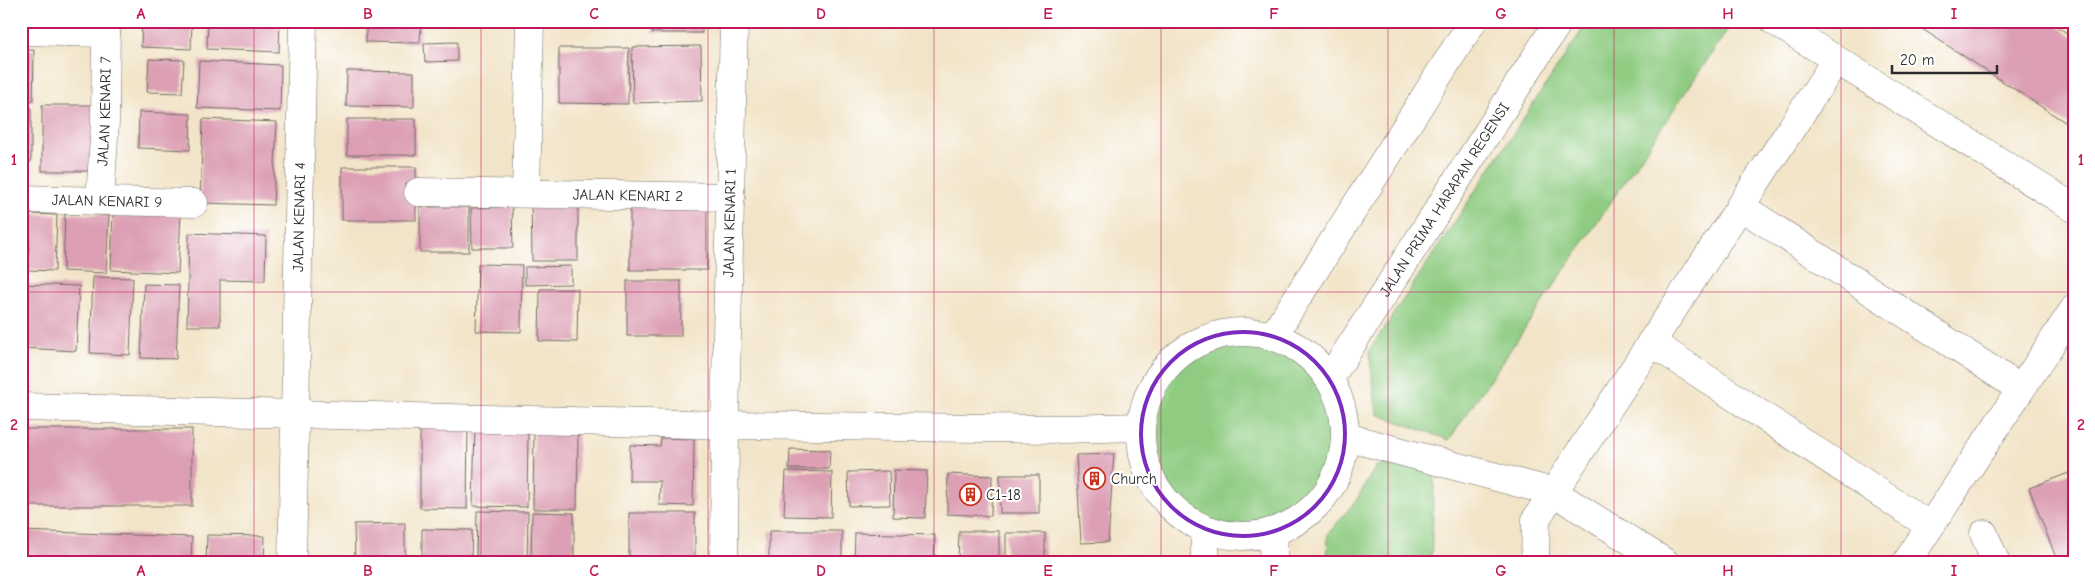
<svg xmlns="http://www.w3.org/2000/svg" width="2095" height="584" font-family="'Comic Neue',sans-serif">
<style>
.green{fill:#8fcc82;stroke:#5d7c56}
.building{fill:#dc9fb4}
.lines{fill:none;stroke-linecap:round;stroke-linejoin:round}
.street-casing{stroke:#716c62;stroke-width:29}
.secondary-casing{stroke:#716c62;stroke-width:29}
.street{stroke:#fff;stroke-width:28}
.secondary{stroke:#fff;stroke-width:28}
.marked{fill:none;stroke:#7b2cbf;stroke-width:4;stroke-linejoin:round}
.grid{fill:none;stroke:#c2185b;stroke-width:1;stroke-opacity:0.55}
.labels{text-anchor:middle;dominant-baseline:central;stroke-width:4;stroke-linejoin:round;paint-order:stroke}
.street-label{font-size:15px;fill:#2b2b2b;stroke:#fff}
.poi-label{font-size:15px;fill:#2b2b2b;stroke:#fff;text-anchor:start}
.neatline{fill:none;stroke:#c2185b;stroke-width:2}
.grid-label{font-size:16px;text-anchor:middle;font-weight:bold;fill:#c2185b}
</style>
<rect width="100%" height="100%" fill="#fff"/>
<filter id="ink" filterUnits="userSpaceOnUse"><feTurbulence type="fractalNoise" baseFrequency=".02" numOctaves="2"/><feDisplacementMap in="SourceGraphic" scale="10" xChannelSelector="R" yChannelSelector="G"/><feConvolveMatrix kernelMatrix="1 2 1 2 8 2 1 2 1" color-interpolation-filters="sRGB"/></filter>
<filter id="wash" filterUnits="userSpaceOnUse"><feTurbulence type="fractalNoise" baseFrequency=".0096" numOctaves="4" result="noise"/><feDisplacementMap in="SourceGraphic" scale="20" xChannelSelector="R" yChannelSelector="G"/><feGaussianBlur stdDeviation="1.12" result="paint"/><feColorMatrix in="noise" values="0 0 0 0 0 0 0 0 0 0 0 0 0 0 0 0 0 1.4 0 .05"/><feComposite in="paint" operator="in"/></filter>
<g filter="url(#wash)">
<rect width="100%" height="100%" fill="#f2e4c8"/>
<g class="green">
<polygon points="1588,21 1713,21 1727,31 1449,440 1377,414 1369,351"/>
<circle cx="1243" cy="434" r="102"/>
<polygon points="1435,461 1431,563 1327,563 1328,534 1357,499 1376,466"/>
</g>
<g id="blocks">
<g class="building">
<polygon points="142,21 192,21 191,49 141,47"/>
<polygon points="208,21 280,21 279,52 207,49"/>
<polygon points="366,21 421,21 420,43 366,42"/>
<rect x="652" y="21" width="50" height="12"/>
<polygon points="1910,21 2049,21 2074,38 2074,128"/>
<polygon points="457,42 457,61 425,62 424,43"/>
<polygon points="701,46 702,101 633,103 632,47"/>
<polygon points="559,48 629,48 628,104 559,103"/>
<polygon points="21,50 34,50 33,101 21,101"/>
<polygon points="149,59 184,60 182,93 147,92"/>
<polygon points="199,61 281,65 280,111 197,108"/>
<polygon points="347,71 414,72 414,107 346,106"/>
<rect x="42" y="105" width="51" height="66"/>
<polygon points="21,107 31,107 31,162 21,161"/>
<polygon points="139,112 191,114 190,150 138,148"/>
<polygon points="203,119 277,122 273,205 200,203"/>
<rect x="347" y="119" width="69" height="36"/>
<rect x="342" y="167" width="74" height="53"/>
<polygon points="531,197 578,197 578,261 532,261"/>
<rect x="630" y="200" width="77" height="70"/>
<rect x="420" y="207" width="49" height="45"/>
<polygon points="512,207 513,248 472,248 471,208"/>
<polygon points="113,210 181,213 178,273 111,270"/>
<polygon points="30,214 57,215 55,271 28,270"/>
<polygon points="65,214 109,215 106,273 63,271"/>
<polygon points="21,218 25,218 24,261 21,261"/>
<polygon points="189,233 266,236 265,281 220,280 220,326 187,326"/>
<polygon points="478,264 522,265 521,332 476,331"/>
<polygon points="571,266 571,284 525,285 525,267"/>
<polygon points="93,277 133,278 130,355 90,353"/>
<rect x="627" y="281" width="54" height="55"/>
<polygon points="21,284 79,286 76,351 21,348"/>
<polygon points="144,284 179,285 176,359 141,358"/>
<polygon points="540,289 578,289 577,342 539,341"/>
<polygon points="420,423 468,423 467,509 420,508"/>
<polygon points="475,426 528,428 527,507 473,506"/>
<rect x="21" y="429" width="171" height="77"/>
<polygon points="534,429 578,429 577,509 533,509"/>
<polygon points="661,438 694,439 693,506 659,505 660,481 629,481 630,445 660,446"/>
<polygon points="790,449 830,450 829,469 789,469"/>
<polygon points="1114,454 1108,542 1081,543 1076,455"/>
<polygon points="894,470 927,471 925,518 893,517"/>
<polygon points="786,471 832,472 831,517 784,516"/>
<polygon points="889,471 890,505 849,506 848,472"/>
<polygon points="2074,471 2074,563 2058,563 2029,488"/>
<polygon points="948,474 992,476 991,516 947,514"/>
<rect x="1000" y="475" width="39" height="38"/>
<polygon points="477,511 528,512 527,563 476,563"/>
<polygon points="532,512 574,513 574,563 531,563"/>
<rect x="629" y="513" width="66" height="50"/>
<polygon points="405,523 405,560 355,561 354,524"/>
<polygon points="422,529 472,530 471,560 422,560"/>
<polygon points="21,531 192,537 191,563 21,563"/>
<polygon points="769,531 842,531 842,560 846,560 846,563 769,563"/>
<polygon points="959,531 999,531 999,563 958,563"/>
<polygon points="855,533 935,535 934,563 854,563"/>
<rect x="1006" y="533" width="39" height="30"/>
<polygon points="207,535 265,536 264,563 206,563"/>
</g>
</g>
</g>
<g filter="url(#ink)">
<use href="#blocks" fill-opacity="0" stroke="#716c62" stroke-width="1"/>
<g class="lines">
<defs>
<g id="street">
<polyline points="1774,21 2074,208"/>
<polyline points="21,31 106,33"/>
<path id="s1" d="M 418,192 L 731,197"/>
<polyline points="526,192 530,21"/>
<path id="s2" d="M 21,199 L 194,203"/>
<path id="s3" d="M 100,200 L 105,122 L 106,21"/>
<polyline points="1740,206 2021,389"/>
<polyline points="1651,342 1930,526"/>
<polyline points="21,407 725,425 1062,429 1140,427"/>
<polyline points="1346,437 1553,492 1666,563"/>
<polyline points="1984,534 1996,563"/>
<path id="s4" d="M 292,563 L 303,21"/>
<path id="s5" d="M 724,563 L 725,425 L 734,21"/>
<polyline points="1535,563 1536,519 1836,60"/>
<polyline points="1906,563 2074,309"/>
</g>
<g id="secondary">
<circle cx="1243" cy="434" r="102"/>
<polyline points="1273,336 1473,21"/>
<path id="s6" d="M 1330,378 L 1559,21"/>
<polyline points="1205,563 1205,529"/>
<polyline points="1273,563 1274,531"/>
</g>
</defs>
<use href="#street" class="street-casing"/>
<use href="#secondary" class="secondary-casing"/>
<use href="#street" class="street"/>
<use href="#secondary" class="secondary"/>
</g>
</g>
<path class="marked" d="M1141 434a102 102 0 1 1 204 0a102 102 0 1 1-204 0Z"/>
<path class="grid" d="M 254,21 L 254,563M 481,21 L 481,563M 708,21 L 708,563M 934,21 L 934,563M 1161,21 L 1161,563M 1388,21 L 1388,563M 1614,21 L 1614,563M 1841,21 L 1841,563M 21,292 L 2074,292"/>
<defs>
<symbol id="building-ring" viewBox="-11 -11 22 22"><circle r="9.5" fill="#fff" stroke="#c8321e" stroke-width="1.5"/><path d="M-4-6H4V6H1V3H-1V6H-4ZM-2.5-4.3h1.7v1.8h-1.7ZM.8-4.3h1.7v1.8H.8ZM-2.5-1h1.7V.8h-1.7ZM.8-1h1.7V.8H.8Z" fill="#c8321e"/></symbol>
</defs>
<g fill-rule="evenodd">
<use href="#building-ring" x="1082" y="466" width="25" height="25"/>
<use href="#building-ring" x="958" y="482" width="25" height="25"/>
</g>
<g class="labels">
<g class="street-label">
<text stroke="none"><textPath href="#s3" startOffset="89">JALAN KENARI 7</textPath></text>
<text stroke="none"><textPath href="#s1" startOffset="210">JALAN KENARI 2</textPath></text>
<text stroke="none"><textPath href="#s6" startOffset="212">JALAN PRIMA HARAPAN REGENSI</textPath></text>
<text stroke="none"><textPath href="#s2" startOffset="86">JALAN KENARI 9</textPath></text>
<text stroke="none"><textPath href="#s4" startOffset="346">JALAN KENARI 4</textPath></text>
<text stroke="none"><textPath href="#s5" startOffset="340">JALAN KENARI 1</textPath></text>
</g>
<g class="poi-label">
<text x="1111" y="479">Church</text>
<text x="986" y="495">C1-18</text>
</g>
</g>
<rect width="2095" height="584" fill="none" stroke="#fff" stroke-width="55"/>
<path d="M1892 65v8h105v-8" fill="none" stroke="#2b2b2b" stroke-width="2.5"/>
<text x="1900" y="65" font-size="15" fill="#2b2b2b" stroke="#ffffff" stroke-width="4" paint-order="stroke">20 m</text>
<rect x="28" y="28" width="2040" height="528" class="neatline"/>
<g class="grid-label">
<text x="141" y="19">A</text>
<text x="368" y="19">B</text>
<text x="594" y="19">C</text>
<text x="821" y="19">D</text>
<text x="1048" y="19">E</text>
<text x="1274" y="19">F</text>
<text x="1501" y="19">G</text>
<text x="1728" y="19">H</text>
<text x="1954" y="19">I</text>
<text x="14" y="165">1</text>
<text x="2081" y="165">1</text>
<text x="14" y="430">2</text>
<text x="2081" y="430">2</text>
<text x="141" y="576">A</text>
<text x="368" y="576">B</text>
<text x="594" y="576">C</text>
<text x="821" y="576">D</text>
<text x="1048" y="576">E</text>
<text x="1274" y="576">F</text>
<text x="1501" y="576">G</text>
<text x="1728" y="576">H</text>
<text x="1954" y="576">I</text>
</g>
</svg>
